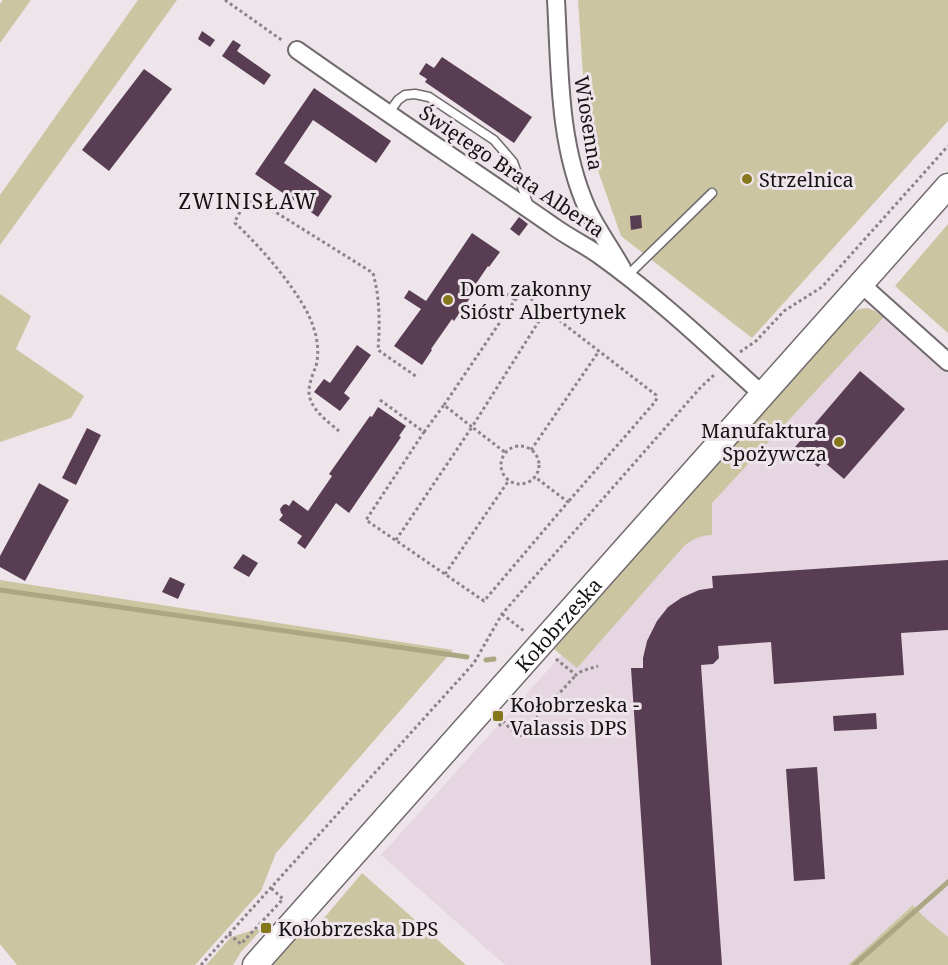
<svg xmlns="http://www.w3.org/2000/svg" width="948" height="965" font-family="'Noto Serif',serif">
<style>
.built{fill:#e5d6e1}
.green{fill:#cbc5a1}
.lines{fill:none;stroke-linecap:round;stroke-linejoin:round}
.stream{stroke:#aca783;stroke-width:5}
.building{fill:#593d52}
.lane-casing{stroke:#716a6f;stroke-width:11}
.street-casing{stroke:#716a6f;stroke-width:20}
.secondary-casing{stroke:#716a6f;stroke-width:27}
.path{stroke:#8b8489;stroke-width:3;stroke-dasharray:3 3;stroke-linecap:butt}
.lane{stroke:#fff;stroke-width:8}
.street{stroke:#fff;stroke-width:16}
.secondary{stroke:#fff;stroke-width:24}
.poi-dot{fill:#85771c;stroke:#eee5eb;stroke-width:2}
.labels{text-anchor:middle;dominant-baseline:central;stroke-width:6;stroke-linejoin:round;paint-order:stroke}
.street-label{font-size:20px;fill:#151214;stroke:#eee5eb}
.poi-label{font-size:20px;fill:#151214;stroke:#eee5eb;text-anchor:start}
.neighbourhood-label{font-size:21px;letter-spacing:1.5px;fill:#151214;stroke:#eee5eb}
</style>
<rect width="100%" height="100%" fill="#eee5eb"/>
<polygon class="built" points="870,313 880,322 884,317 948,373 948,937 923,916 913,905 848,965 505,965 381,855"/>
<g class="green">
<polygon points="3,0 31,0 0,43 0,4"/>
<polygon points="138,0 177,0 0,245 0,195"/>
<polygon points="578,0 948,0 948,121 752,338 621,236 595,162 586,121"/>
<polygon points="948,224 948,333 895,286"/>
<polygon points="0,294 31,316 16,349 84,396 71,418 0,442"/>
<path d="M 868,308 L 875,311 L 884,317 L 712,503 L 712,535 C 701,535 693,539 684,546 L 577,668 L 554,649 L 638,553 L 852,313 L 859,309 Z"/>
<polygon points="0,580 45,587 453,650 276,853 261,891 195,965 17,965 0,944"/>
<polygon points="362,873 466,965 268,965 297,932 309,936"/>
<polygon points="913,905 923,916 948,937 948,965 848,965"/>
<polygon points="258,929 260,931 241,952 233,965 206,965 231,937"/>
</g>
<g class="lines">
<g class="stream">
<polyline points="0,590 467,657"/>
<polyline points="486,660 494,659"/>
<polyline points="854,965 948,882"/>
</g>
</g>
<g class="building">
<polygon points="202,31 215,40 210,47 198,39"/>
<polygon points="233,40 241,45 237,51 271,75 264,85 222,56"/>
<polygon points="442,57 532,117 514,143 425,82 427,79 419,74 426,63 434,68"/>
<polygon points="144,69 172,89 109,171 82,150"/>
<polygon points="314,88 391,141 376,163 313,120 284,163 332,196 318,217 255,174"/>
<polygon points="641,215 642,228 631,230 630,216"/>
<polygon points="519,217 528,224 519,236 510,229"/>
<polygon points="472,233 500,252 489,267 488,266 467,297 470,298 454,321 452,319 431,349 432,350 422,365 394,346 421,309 404,298 409,290 426,301"/>
<polygon points="357,345 371,355 344,393 350,398 340,411 314,392 324,379 330,383"/>
<polygon points="860,371 905,409 844,479 823,461 818,467 795,447"/>
<polygon points="378,407 406,426 399,436 401,437 349,513 336,503 305,549 297,543 302,536 279,520 283,515 281,513 280,509 283,505 286,504 289,506 293,500 308,511 332,476 329,474 370,416 372,417"/>
<polygon points="87,428 101,435 76,485 62,478"/>
<polygon points="39,483 69,500 25,581 0,567 0,556"/>
<polygon points="243,554 258,563 249,577 233,568"/>
<polygon points="948,560 948,630 901,633 904,675 774,684 771,642 718,646 719,658 713,664 701,665 722,965 651,965 631,668 643,668 643,658 647,641 657,621 668,607 681,598 699,590 713,588 712,576"/>
<polygon points="170,577 185,584 178,599 162,592"/>
<polygon points="876,713 877,729 834,731 833,716"/>
<polygon points="817,767 825,879 794,881 786,769"/>
</g>
<g class="lines">
<defs>
<g id="lane">
<polyline points="388,114 398,100 405,95 415,94 429,97 494,140 513,162 529,206"/>
<polyline points="627,276 712,193"/>
</g>
<g id="street">
<path d="M 556,0 C 560,70 558,143 587,208 C 596,228 611,248 622,268"/>
<path d="M 297,50 C 382,110 468,167 553,226 C 568,237 585,245 599,255 C 658,297 710,347 763,395"/>
<polyline points="861,284 948,362"/>
</g>
<g id="secondary">
<path id="s1" d="M 255,965 L 948,186"/>
</g>
</defs>
<use href="#lane" class="lane-casing"/>
<use href="#street" class="street-casing"/>
<use href="#secondary" class="secondary-casing"/>
<g class="path">
<polyline points="225,0 283,41"/>
<polyline points="507,294 515,300"/>
<polyline points="740,352 756,341 784,311 822,287 948,146"/>
<polyline points="380,400 424,432 366,520 484,601 568,502 535,477"/>
<polyline points="444,405 515,300 520,296 530,298 656,395 657,398 655,402 568,502"/>
<path d="M 339,431 C 328,422 309,408 309,392 C 309,383 313,374 316,366 C 319,354 318,341 314,329 C 305,297 261,247 235,223 L 235,221 L 245,203 L 252,201 L 261,203 L 373,273 C 380,298 380,324 378,350 L 417,377"/>
<polyline points="424,432 444,405 472,427 546,310"/>
<circle cx="520" cy="465" r="19"/>
<polyline points="531,450 599,351"/>
<polyline points="396,540 472,427 506,453"/>
<polyline points="445,574 509,480"/>
<polyline points="502,614 524,631"/>
<polyline points="556,659 576,675 582,671 598,666"/>
<polyline points="499,726 503,721 519,737 576,675"/>
<polyline points="229,934 241,944 283,899 271,888"/>
<polyline points="201,965 474,663 502,614 701,387 715,374"/>
</g>
<use href="#lane" class="lane"/>
<use href="#street" class="street"/>
<use href="#secondary" class="secondary"/>
</g>
<g class="poi-dot">
<circle cx="747" cy="179" r="6"/>
<circle cx="448" cy="300" r="6"/>
<circle cx="839" cy="442" r="6"/>
<rect x="492" y="710" width="12" height="12" rx="3"/>
<rect x="260" y="922" width="12" height="12" rx="3"/>
</g>
<g class="labels">
<g class="street-label">
<text transform="translate(589 123) rotate(81)">Wiosenna</text>
<text transform="translate(512 171) rotate(34)">Świętego Brata Alberta</text>
<text stroke="none"><textPath href="#s1" startOffset="456">Kołobrzeska</textPath></text>
</g>
<g class="poi-label">
<text x="759" y="179">Strzelnica</text>
<text x="460" y="288">Dom zakonny<tspan x="460" dy="23">Sióstr Albertynek</tspan></text>
<text x="827" y="430" text-anchor="end">Manufaktura<tspan x="827" dy="23">Spożywcza</tspan></text>
<text x="510" y="704">Kołobrzeska -<tspan x="510" dy="23">Valassis DPS</tspan></text>
<text x="278" y="928">Kołobrzeska DPS</text>
</g>
<g class="neighbourhood-label">
<text x="248" y="201">ZWINISŁAW</text>
</g>
</g>
</svg>
